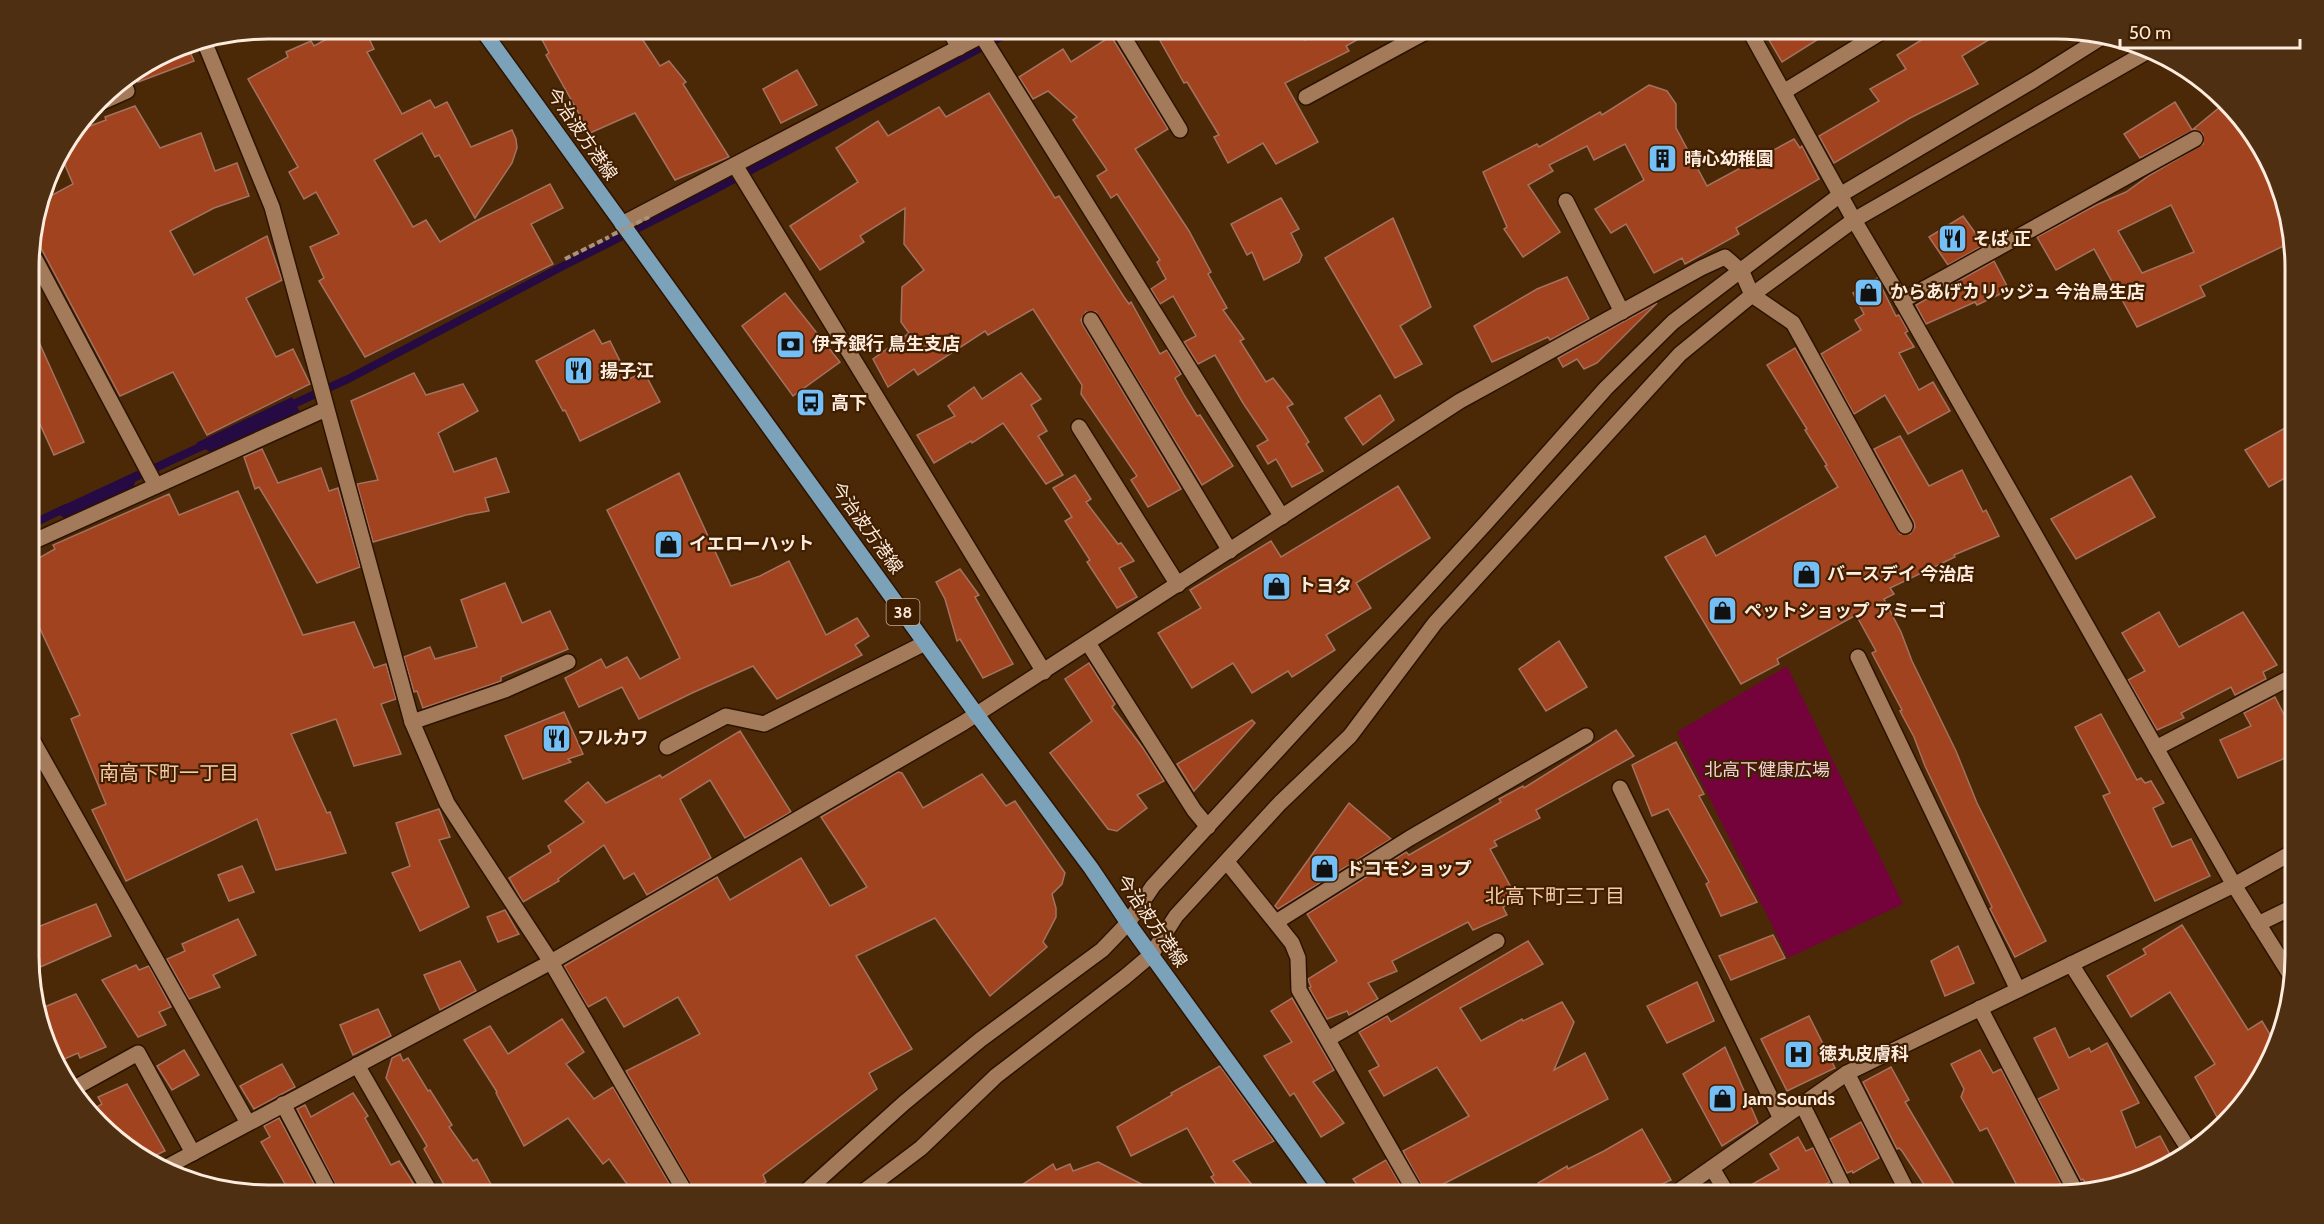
<svg xmlns="http://www.w3.org/2000/svg" width="2324" height="1224" font-family="Cabin,'Noto Sans JP',sans-serif">
<style>
.green{fill:#73033a}
.water{fill:#260a44}
.lines{fill:none;stroke-linecap:round;stroke-linejoin:round}
.stream{stroke:#260a44;stroke-width:8}
.building{fill:#a1431e;stroke:#a37260;stroke-width:1.5;fill-rule:evenodd}
.minor-casing{stroke:#2c1300;stroke-width:18}
.tertiary-casing{stroke:#2c1300;stroke-width:18}
.primary-casing{stroke:#2c1300;stroke-width:18}
.path{stroke:#ab927b;stroke-width:4;stroke-dasharray:6 3;stroke-linecap:butt}
.minor{stroke:#a37b5a;stroke-width:15}
.tertiary{stroke:#a37b5a;stroke-width:15}
.primary{stroke:#7ba2b9;stroke-width:15}
.path-bridge{stroke:#ab927b;stroke-width:4;stroke-dasharray:6 3;stroke-linecap:butt}
.labels{text-anchor:middle;dominant-baseline:central;stroke-width:4.5;stroke-linejoin:round;paint-order:stroke}
.shield{fill:#401f00;stroke:#c4ae9b;stroke-width:1.5}
.shield-label{font-size:16px;font-weight:bold;fill:#fdebdd}
.street-label{font-size:18px;fill:#fdebdd;stroke:#401f00}
.poi-label{font-size:18px;font-weight:bold;fill:#fdebdd;stroke:#401f00;text-anchor:start}
.park-label{font-size:18px;fill:#f0cfd7;stroke:#401f00}
.neighbourhood-label{font-size:20px;fill:#f8cca9;stroke:#401f00}
.rim{fill:none;stroke:#fdebdd;stroke-width:3}
</style>
<rect width="100%" height="100%" fill="#4b2907"/>
<polygon class="green" points="1787,666 1903,904 1788,958 1677,732"/>
<g class="water">
<polygon points="292,397 300,412 213,454 196,443"/>
<polygon points="137,471 133,491 68,521 53,510"/>
</g>
<g class="lines">
<g class="stream">
<polyline points="287,407 348,379 565,265 712,191 1018,28"/>
<polyline points="129,480 211,442"/>
<polyline points="30,525 66,508"/>
</g>
</g>
<g class="building">
<polygon points="347,28 364,28 374,49 367,52 402,114 430,100 435,108 447,102 471,147 512,130 516,139 517,148 512,163 475,218 439,155 435,157 422,133 374,160 413,227 426,220 440,242 474,222 550,184 563,208 531,224 553,264 365,357 319,281 324,278 310,247 339,234 316,192 304,199 289,172 298,167 248,79 288,57 286,52 311,41 314,46"/>
<polygon points="536,28 635,28 660,66 669,61 686,82 683,84 729,157 675,180 635,113 590,133 546,55 549,53"/>
<polygon points="1153,28 1236,28 1242,38 1259,28 1298,28 1305,40 1331,28 1378,28 1346,46 1349,51 1285,83 1318,142 1276,164 1263,143 1228,163 1214,137 1219,135 1187,82 1184,83"/>
<polygon points="1786,28 1836,28 1782,62 1769,40"/>
<polygon points="1916,28 2008,28 1962,56 1978,84 1910,118 1834,163 1819,136 1879,101 1870,89 1906,69 1897,55 1923,39"/>
<polygon points="1111,36 1168,129 1135,149 1189,231 1211,272 1208,274 1227,308 1223,310 1244,339 1240,341 1266,382 1273,378 1293,404 1287,407 1309,442 1306,444 1323,471 1292,487 1276,459 1268,464 1257,446 1268,440 1243,403 1215,355 1198,364 1184,342 1196,336 1173,296 1160,304 1151,289 1166,279 1157,262 1160,260 1117,194 1111,198 1097,176 1107,170 1073,120 1077,117 1048,91 1033,99 1019,77 1063,49 1071,62"/>
<polygon points="187,45 194,61 138,82 134,73 177,47"/>
<polygon points="797,70 817,105 781,123 763,89"/>
<polygon points="1649,85 1667,91 1676,104 1676,128 1707,186 1794,139 1800,148 1802,146 1819,179 1736,228 1739,234 1685,264 1682,258 1654,273 1626,224 1611,233 1595,209 1644,180 1625,144 1594,160 1587,146 1549,165 1553,171 1528,185 1560,232 1523,257 1504,229 1507,227 1483,172 1537,144 1539,147 1600,112 1602,115"/>
<polygon points="989,93 1055,198 1059,196 1124,297 1129,304 1131,302 1160,354 1167,350 1181,374 1175,378 1184,395 1197,416 1200,415 1233,466 1202,485 1096,312 1086,312 1081,320 1083,325 1181,489 1148,507 1131,480 1137,476 1081,394 1082,385 1033,309 988,335 985,331 918,375 914,369 888,387 873,359 909,333 901,322 902,287 924,270 904,244 905,208 860,236 864,242 820,270 790,226 858,182 836,148 878,121 888,136 939,107 946,117"/>
<path d="M 2175,102 L 2192,130 L 2226,102 L 2255,135 L 2294,241 L 2200,286 L 2205,296 L 2137,327 L 2094,249 L 2056,270 L 2037,237 L 2096,205 L 2126,192 L 2150,175 L 2203,144 L 2203,134 L 2195,129 L 2140,158 L 2124,134 ZM 2171,205 L 2194,252 L 2142,273 L 2118,231 Z"/>
<polygon points="135,106 160,148 201,133 215,171 237,163 249,196 214,208 170,231 194,275 267,236 282,280 246,298 276,357 293,349 310,384 207,435 173,372 120,396 34,235 43,200 73,184 60,153 77,131 106,120 105,117"/>
<polygon points="1281,198 1299,229 1291,233 1302,255 1299,262 1264,280 1252,252 1247,255 1231,224"/>
<polygon points="1963,216 1984,245 1948,265 1929,237"/>
<polygon points="1393,218 1431,307 1400,326 1422,364 1395,378 1325,258"/>
<polygon points="1994,261 2009,290 1977,305 1975,302 1926,324 1916,305"/>
<polygon points="1567,277 1589,319 1550,340 1548,337 1492,362 1474,326 1537,289"/>
<polygon points="1877,278 1896,316 1899,315 1908,331 1905,333 1914,347 1899,353 1919,390 1933,382 1950,411 1908,434 1885,395 1854,414 1821,354 1861,330 1855,320 1864,314 1853,293"/>
<polygon points="785,293 840,362 793,396 742,326"/>
<polygon points="1657,303 1597,363 1584,369 1577,359 1563,367 1558,358"/>
<polygon points="29,320 84,442 54,455 29,400"/>
<polygon points="594,330 602,344 610,341 629,379 644,372 660,402 580,441 565,410 563,411 536,361"/>
<polygon points="1795,348 1900,534 1910,534 1915,527 1914,522 1874,449 1900,436 1929,486 1962,470 1983,512 1986,510 1999,536 1954,555 1955,557 1890,588 1894,594 1884,599 1901,632 1912,661 1956,751 1977,803 2046,941 2015,957 1990,909 1992,907 1925,766 1914,737 1900,711 1902,710 1872,653 1876,651 1856,615 1777,659 1779,664 1741,684 1665,557 1705,536 1716,556 1838,487 1825,466 1827,465 1805,430 1807,429 1767,365"/>
<polygon points="414,373 426,395 463,384 478,411 438,433 454,472 496,458 509,492 485,498 489,511 466,515 373,542 357,484 378,480 351,401"/>
<polygon points="1021,373 1041,399 1031,405 1047,431 1038,436 1063,475 1046,484 1003,423 972,443 971,441 934,463 917,435 955,416 948,406 974,387 982,399"/>
<polygon points="1380,395 1394,420 1363,445 1345,418"/>
<polygon points="2294,423 2294,473 2269,487 2245,450"/>
<polygon points="262,449 278,483 321,468 329,491 338,488 360,567 317,583 259,487 255,489 244,457"/>
<polygon points="679,473 731,586 760,576 789,561 826,635 857,618 869,636 855,645 862,655 777,699 753,666 692,693 639,719 622,687 579,707 565,678 601,659 606,668 627,657 640,679 680,658 607,510"/>
<polygon points="1075,475 1091,499 1086,502 1118,544 1121,543 1134,561 1119,568 1137,597 1117,608 1087,562 1090,560 1065,521 1072,517 1053,488"/>
<polygon points="2131,476 2155,517 2076,559 2051,519"/>
<polygon points="1398,486 1430,538 1356,583 1371,608 1326,635 1335,650 1292,677 1288,671 1252,693 1233,663 1192,688 1158,633 1201,608 1190,590 1271,541 1281,557"/>
<polygon points="238,491 303,635 354,622 374,668 386,664 396,699 381,704 401,754 354,766 336,719 291,734 327,813 330,812 346,853 276,870 257,819 126,881 92,810 106,804 71,719 80,715 30,607 30,563 55,549 53,545 169,494 179,515"/>
<polygon points="960,569 979,595 975,597 1013,664 983,678 960,639 957,641 945,599 936,582"/>
<polygon points="505,583 522,623 550,611 568,649 501,677 501,681 423,708 417,691 414,692 404,657 430,647 435,659 477,647 461,600"/>
<polygon points="2159,612 2179,647 2243,612 2277,665 2263,672 2266,679 2235,695 2231,687 2181,713 2184,718 2157,730 2128,680 2145,671 2122,633"/>
<polygon points="1559,641 1587,687 1546,711 1519,669"/>
<polygon points="1089,663 1115,704 1112,707 1143,748 1164,781 1137,795 1147,808 1117,831 1108,829 1050,753 1092,721 1065,679"/>
<polygon points="2275,697 2295,736 2295,754 2238,778 2220,740 2251,726 2244,713"/>
<polygon points="564,712 583,754 568,759 571,762 523,779 505,736"/>
<polygon points="2101,714 2137,780 2141,778 2145,783 2151,781 2164,803 2153,808 2172,847 2191,839 2210,876 2155,901 2103,796 2110,793 2075,727"/>
<polygon points="1252,720 1255,723 1194,791 1177,764"/>
<polygon points="1616,730 1634,756 1536,810 1540,818 1494,841 1497,846 1490,849 1518,900 1503,907 1507,915 1473,930 1468,922 1392,961 1397,971 1368,983 1378,999 1349,1015 1347,1011 1327,1019 1309,988 1311,987 1308,979 1337,961 1307,914 1406,852 1409,855 1501,802 1499,799 1523,786 1524,788"/>
<polygon points="740,731 791,812 745,838 710,780 680,799 711,858 647,895 634,873 624,879 604,845 558,879 559,881 523,902 509,878 551,852 548,846 584,822 565,801 588,782 606,803 660,775 662,778"/>
<polygon points="1676,742 1704,794 1699,796 1757,902 1721,916 1706,884 1709,882 1668,809 1652,816 1632,765"/>
<polygon points="898,772 902,773 923,808 982,774 1006,806 1015,801 1065,873 1062,884 1052,894 1056,908 1056,917 1043,942 1047,947 990,996 935,918 856,956 912,1049 869,1073 877,1089 763,1175 766,1182 742,1195 697,1195 626,1071 700,1034 678,997 624,1027 606,997 588,1007 564,966 717,877 730,900 801,858 830,906 867,887 821,817"/>
<polygon points="1349,803 1391,839 1278,909 1275,906"/>
<polygon points="439,809 450,837 439,840 469,907 420,931 392,873 410,866 396,823"/>
<polygon points="242,866 254,892 229,901 218,875"/>
<polygon points="96,904 111,936 31,971 30,930"/>
<polygon points="505,910 519,934 498,942 487,917"/>
<polygon points="238,919 256,955 213,975 220,987 189,999 167,959 185,951 182,944"/>
<polygon points="2182,925 2248,1030 2262,1021 2275,1043 2271,1062 2236,1114 2222,1126 2195,1077 2215,1064 2170,992 2131,1017 2107,976 2146,954 2143,949"/>
<polygon points="1773,935 1785,958 1731,980 1719,956"/>
<polygon points="1528,941 1543,964 1460,1008 1481,1041 1522,1019 1523,1021 1562,1002 1574,1022 1554,1070 1585,1053 1608,1099 1426,1193 1403,1151 1469,1116 1437,1067 1384,1096 1369,1071 1379,1066 1359,1032 1387,1016 1391,1022"/>
<polygon points="1958,946 1974,983 1945,996 1931,961"/>
<polygon points="460,961 476,991 440,1010 424,975"/>
<polygon points="136,965 139,970 149,966 171,1007 159,1012 166,1025 138,1037 102,980"/>
<polygon points="1697,982 1714,1021 1667,1043 1647,1006"/>
<polygon points="76,994 106,1047 80,1058 78,1053 55,1063 47,1047 37,1010"/>
<polygon points="1292,998 1334,1070 1313,1082 1344,1123 1321,1137 1294,1093 1290,1096 1264,1056 1292,1042 1271,1011"/>
<polygon points="378,1009 391,1036 353,1055 340,1025"/>
<polygon points="1809,1016 1835,1068 1787,1091 1761,1039"/>
<polygon points="562,1019 584,1052 566,1064 594,1099 613,1087 676,1195 635,1195 609,1159 603,1164 568,1118 524,1146 496,1093 497,1092 464,1040 490,1026 508,1054"/>
<polygon points="2055,1028 2069,1058 2089,1048 2091,1052 2107,1043 2139,1103 2121,1111 2136,1148 2160,1136 2174,1162 2133,1183 2090,1191 2083,1179 2081,1180 2038,1099 2059,1089 2034,1038"/>
<polygon points="1725,1047 1758,1123 1722,1146 1683,1074"/>
<polygon points="184,1050 199,1075 172,1090 157,1066"/>
<polygon points="1980,1050 1993,1073 2001,1069 2063,1188 2049,1195 2022,1195 1987,1128 1980,1131 1961,1097 1964,1089 1951,1064"/>
<polygon points="400,1054 403,1061 408,1058 428,1091 430,1090 452,1125 449,1127 473,1161 477,1159 493,1188 492,1189 495,1195 450,1195 424,1149 427,1146 386,1078 392,1058"/>
<polygon points="282,1064 295,1087 254,1109 240,1086"/>
<polygon points="1220,1066 1274,1141 1233,1161 1260,1195 1224,1195 1211,1177 1214,1175 1187,1128 1131,1156 1117,1127 1172,1095 1171,1093"/>
<polygon points="1891,1067 1909,1100 1905,1102 1956,1188 1943,1195 1931,1195 1902,1151 1899,1148 1897,1149 1863,1082"/>
<polygon points="127,1084 165,1151 147,1159 90,1111 102,1104 98,1097"/>
<polygon points="353,1093 368,1116 365,1118 391,1165 399,1161 421,1195 341,1195 297,1109 305,1105 311,1117"/>
<polygon points="279,1118 320,1195 292,1196 261,1142 270,1137 264,1126"/>
<polygon points="1861,1122 1879,1158 1853,1173 1852,1171 1847,1173 1830,1139"/>
<polygon points="1642,1129 1671,1180 1639,1195 1545,1195 1538,1183 1567,1166 1568,1169 1604,1151"/>
<polygon points="1798,1137 1806,1151 1813,1148 1830,1182 1804,1195 1738,1195 1737,1193 1779,1169 1770,1154"/>
<polygon points="1386,1160 1406,1195 1365,1195 1353,1179"/>
<polygon points="1098,1162 1163,1195 1007,1195 1053,1164 1056,1170 1070,1164 1073,1171"/>
</g>
<g class="lines">
<defs>
<g id="minor">
<polyline points="948,28 959,48"/>
<polyline points="1118,28 1180,130"/>
<polyline points="1748,28 1854,220 1902,301 2234,885 2291,976"/>
<polyline points="982,36 1282,517"/>
<polyline points="204,41 272,207 412,722 447,803 551,962 687,1195"/>
<polyline points="1785,91 1888,28"/>
<polyline points="1306,97 1433,28"/>
<polyline points="98,104 127,91 122,80"/>
<polyline points="735,165 1044,672"/>
<polyline points="1566,201 1622,312"/>
<polyline points="622,224 996,28"/>
<polyline points="35,259 156,486"/>
<polyline points="1902,301 2195,139"/>
<polyline points="1091,320 1230,551"/>
<polyline points="1079,427 1178,585"/>
<polyline points="30,543 326,409"/>
<polyline points="1088,643 1194,810 1208,827"/>
<polyline points="1858,657 2018,990"/>
<polyline points="412,722 505,690 568,662"/>
<polyline points="30,736 248,1123"/>
<polyline points="667,747 726,716 764,724 925,643"/>
<polyline points="2156,748 2295,675"/>
<polyline points="1620,788 1781,1119"/>
<polyline points="1227,862 1292,943 1298,958 1299,990 1417,1195"/>
<polyline points="1276,922 1410,838 1586,736"/>
<polyline points="2258,924 2295,906"/>
<polyline points="2071,964 2191,1153"/>
<polyline points="1980,1008 2077,1194"/>
<polyline points="1328,1039 1497,941"/>
<polyline points="357,1065 432,1195"/>
<polyline points="1847,1073 1909,1195"/>
<polyline points="71,1090 138,1053 193,1153"/>
<polyline points="283,1104 331,1195"/>
<polyline points="1802,1104 1847,1195"/>
<polyline points="1712,1168 1728,1195"/>
<polyline points="161,1170 551,962 963,723 1460,401 1701,268 1725,257 1742,272 1752,295 1793,323 1905,526"/>
<polyline points="1673,1195 1847,1073 2234,885 2295,851"/>
</g>
<g id="tertiary">
<polyline points="802,1195 904,1103 980,1040 1102,950 1128,923 1153,886 1485,524 1606,388 1673,322 1840,195 2034,80 2099,39"/>
<polyline points="859,1195 921,1148 996,1076 1125,977 1151,955 1176,916 1280,803 1350,736 1435,623 1680,354 1752,295 1854,220 2150,50"/>
</g>
<polyline id="primary" points="481,28 977,715 1091,868 1128,923 1325,1195"/>
</defs>
<use href="#minor" class="minor-casing"/>
<use href="#tertiary" class="tertiary-casing"/>
<use href="#primary" class="primary-casing"/>
<polyline class="path" points="565,259 609,237"/>
<use href="#minor" class="minor"/>
<use href="#tertiary" class="tertiary"/>
<use href="#primary" class="primary"/>
<polyline class="path-bridge" points="612,235 649,217"/>
</g>
<defs>
<symbol id="building-square" viewBox="-11 -11 22 22"><rect x="-9" y="-9" width="18" height="18" rx="4" fill="#74c0f6" stroke="#401f00"/><path d="M-4-6H4V6H1V3H-1V6H-4ZM-2.5-4.3h1.7v1.8h-1.7ZM.8-4.3h1.7v1.8H.8ZM-2.5-1h1.7V.8h-1.7ZM.8-1h1.7V.8H.8Z" fill="#111"/></symbol>
<symbol id="restaurant-square" viewBox="-11 -11 22 22"><rect x="-9" y="-9" width="18" height="18" rx="4" fill="#74c0f6" stroke="#401f00"/><path d="M-5-6h1v4h1v-4h1v4h1v-4h1v5L-1.5 .5V6h-2V.5L-5-1ZM5-6V6H3V1.5H1.5Q1.5-4 5-6Z" fill="#111"/></symbol>
<symbol id="shop-square" viewBox="-11 -11 22 22"><rect x="-9" y="-9" width="18" height="18" rx="4" fill="#74c0f6" stroke="#401f00"/><path d="M-5-2.5h2.3a2.7 3.5 0 0 1 5.4 0H5L5.5 6h-11ZM-1.5-2.5h3a1.5 2.3 0 0 0-3 0Z" fill="#111"/></symbol>
<symbol id="bank-square" viewBox="-11 -11 22 22"><rect x="-9" y="-9" width="18" height="18" rx="4" fill="#74c0f6" stroke="#401f00"/><path d="M-6-4H6V4H-6ZM0-2.3a2.3 2.3 0 1 0 0 4.6a2.3 2.3 0 1 0 0-4.6Z" fill="#111"/></symbol>
<symbol id="bus-square" viewBox="-11 -11 22 22"><rect x="-9" y="-9" width="18" height="18" rx="4" fill="#74c0f6" stroke="#401f00"/><path d="M-5-6H5V4H4V6H2V4H-2V6H-4V4H-5ZM-3.5-4V0h7V-4ZM-3.5 1.2v1.5H-2V1.2ZM2 1.2v1.5H3.5V1.2Z" fill="#111"/></symbol>
<symbol id="hospital-square" viewBox="-11 -11 22 22"><rect x="-9" y="-9" width="18" height="18" rx="4" fill="#74c0f6" stroke="#401f00"/><path d="M-5-5h3v3.5h4V-5h3V5h-3V1.5h-4V5h-3Z" fill="#111"/></symbol>
</defs>
<g fill-rule="evenodd">
<use href="#building-square" x="1646" y="142" width="33" height="33"/>
<use href="#restaurant-square" x="1936" y="222" width="33" height="33"/>
<use href="#shop-square" x="1852" y="276" width="33" height="33"/>
<use href="#bank-square" x="774" y="328" width="33" height="33"/>
<use href="#restaurant-square" x="562" y="354" width="33" height="33"/>
<use href="#bus-square" x="794" y="386" width="33" height="33"/>
<use href="#shop-square" x="652" y="528" width="33" height="33"/>
<use href="#shop-square" x="1790" y="558" width="33" height="33"/>
<use href="#shop-square" x="1260" y="570" width="33" height="33"/>
<use href="#shop-square" x="1706" y="594" width="33" height="33"/>
<use href="#restaurant-square" x="540" y="722" width="33" height="33"/>
<use href="#shop-square" x="1308" y="852" width="33" height="33"/>
<use href="#hospital-square" x="1782" y="1038" width="33" height="33"/>
<use href="#shop-square" x="1706" y="1082" width="33" height="33"/>
</g>
<g class="labels">
<rect class="shield" x="886.5" y="599" width="33" height="26" rx="4.5"/>
<g class="shield-label">
<text x="903" y="612">38</text>
</g>
<g class="street-label">
<text transform="translate(582 134) rotate(55)">今治波方港線</text>
<text transform="translate(867 528) rotate(54)">今治波方港線</text>
<text transform="translate(1152 921) rotate(55)">今治波方港線</text>
</g>
<g class="poi-label">
<text x="1684" y="159">晴心幼稚園</text>
<text x="1973" y="239">そば 正</text>
<text x="1890" y="292">からあげカリッジュ 今治鳥生店</text>
<text x="812" y="344">伊予銀行 鳥生支店</text>
<text x="600" y="371">揚子江</text>
<text x="831" y="403">高下</text>
<text x="689" y="544">イエローハット</text>
<text x="1827" y="574">バースデイ 今治店</text>
<text x="1298" y="586">トヨタ</text>
<text x="1744" y="611">ペットショップ アミーゴ</text>
<text x="577" y="738">フルカワ</text>
<text x="1346" y="869">ドコモショップ</text>
<text x="1819" y="1054">徳丸皮膚科</text>
<text x="1743" y="1099">Jam Sounds</text>
</g>
<g class="park-label">
<text x="1767" y="770">北高下健康広場</text>
</g>
<g class="neighbourhood-label">
<text x="169" y="773">南高下町一丁目</text>
<text x="1555" y="896">北高下町三丁目</text>
</g>
</g>
<path d="M0 0H2324V1224H0ZM268 39H2056A229 229 0 0 1 2285 268V956A229 229 0 0 1 2056 1185H268A229 229 0 0 1 39 956V268A229 229 0 0 1 268 39Z" fill="#4f2f12" fill-rule="evenodd"/>
<path class="rim" d="M268 39H2056A229 229 0 0 1 2285 268V956A229 229 0 0 1 2056 1185H268A229 229 0 0 1 39 956V268A229 229 0 0 1 268 39Z"/>
<path d="M2120 39v9h180v-9" fill="none" stroke="#fdebdd" stroke-width="3"/>
<text x="2129" y="39" font-size="18" fill="#fdebdd" stroke="#401f00" stroke-width="4.5" paint-order="stroke">50 m</text>
</svg>
